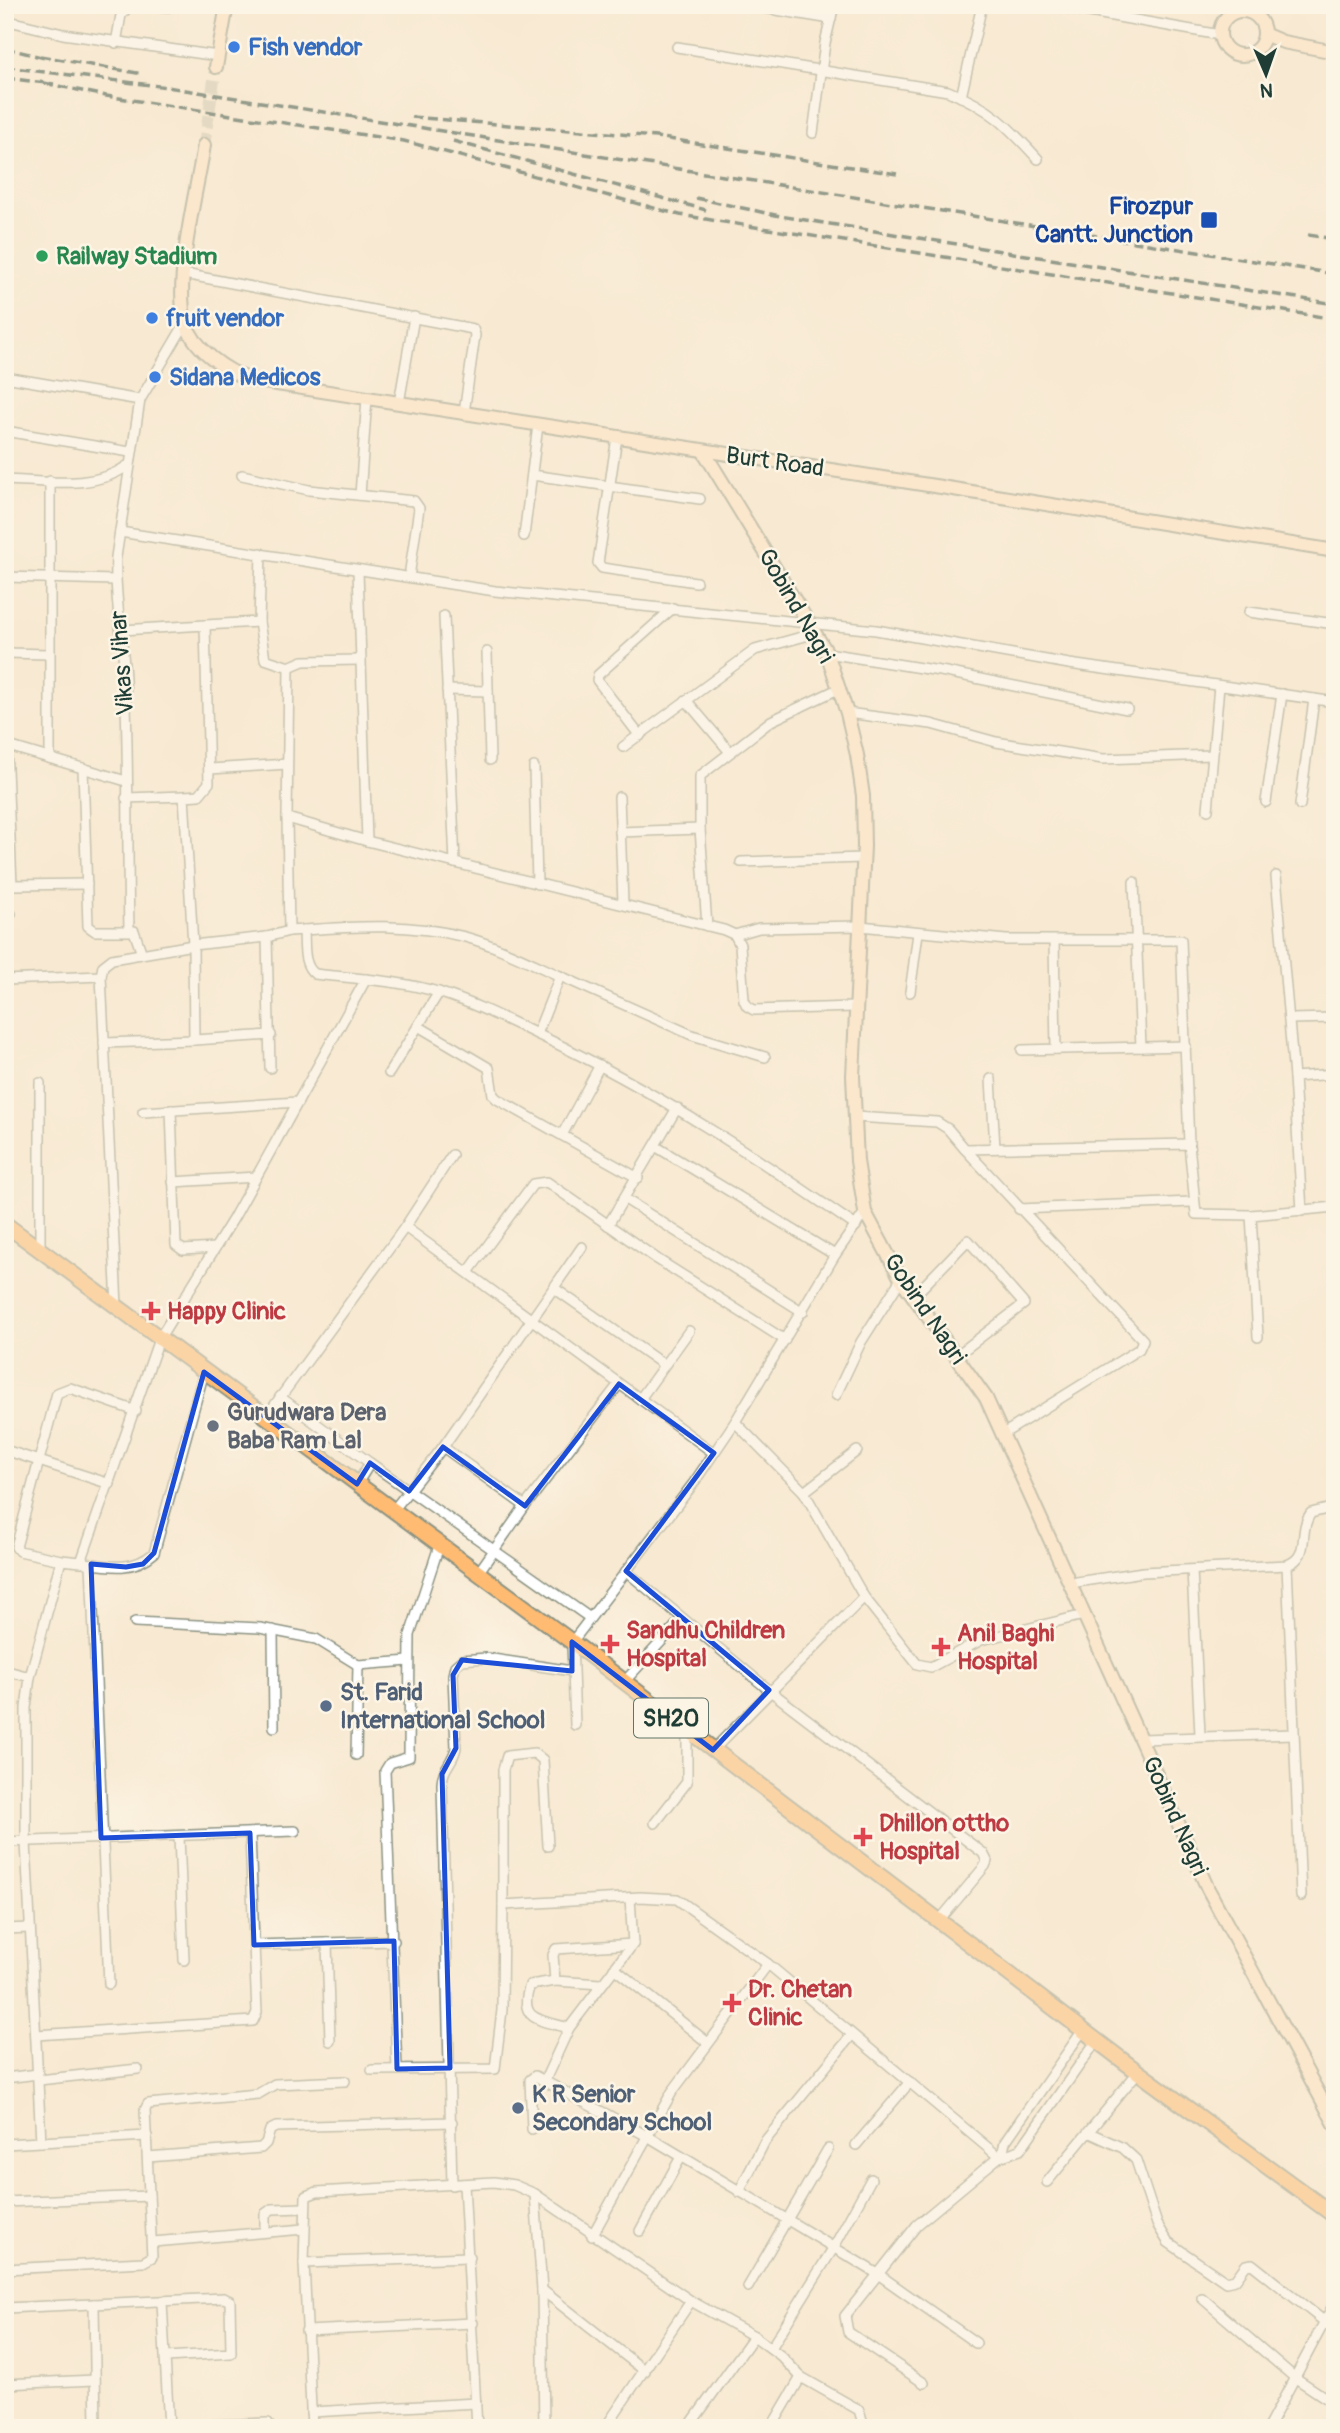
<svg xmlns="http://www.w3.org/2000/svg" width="1340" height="2433" font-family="Pangolin,sans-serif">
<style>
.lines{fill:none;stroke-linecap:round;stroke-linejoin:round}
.secondary-tunnel{stroke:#cdc7b2;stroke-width:12;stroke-dasharray:12 6;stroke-linecap:butt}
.street-casing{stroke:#8c9383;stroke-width:12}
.secondary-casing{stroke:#8c9383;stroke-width:16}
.primary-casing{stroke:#8c9383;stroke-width:18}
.street{stroke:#fff;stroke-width:9}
.secondary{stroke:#ffe4c6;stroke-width:12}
.primary{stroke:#ffbb71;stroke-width:14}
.rail{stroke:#1f3d34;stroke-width:3.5;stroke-dasharray:10 5;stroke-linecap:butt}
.marked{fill:none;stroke:#1d4ed8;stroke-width:5;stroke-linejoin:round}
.shop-dot{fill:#3f7fe0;stroke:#fcf5e5;stroke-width:2.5}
.transit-dot{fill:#1a4fb4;stroke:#fcf5e5;stroke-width:2.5}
.leisure-dot{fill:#2e9e5b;stroke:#fcf5e5;stroke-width:2.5}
.health-dot{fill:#e0444e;stroke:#fcf5e5;stroke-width:2.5}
.worship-dot{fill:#6b7280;stroke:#fcf5e5;stroke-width:2.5}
.service-dot{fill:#5c6f8a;stroke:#fcf5e5;stroke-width:2.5}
.labels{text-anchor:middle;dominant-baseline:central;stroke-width:5;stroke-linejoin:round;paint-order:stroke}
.shield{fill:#fcf5e5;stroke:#617469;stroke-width:2}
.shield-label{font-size:23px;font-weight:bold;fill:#1f3d34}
.shop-label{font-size:24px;font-weight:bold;fill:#366cbe;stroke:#fcf5e5;text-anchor:start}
.transit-label{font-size:24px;font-weight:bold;fill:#164399;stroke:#fcf5e5;text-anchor:end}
.leisure-label{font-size:24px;font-weight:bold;fill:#27864d;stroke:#fcf5e5;text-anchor:start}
.street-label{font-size:24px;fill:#1f3d34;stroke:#fcf5e5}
.health-label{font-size:24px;font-weight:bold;fill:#be3a42;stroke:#fcf5e5;text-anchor:start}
.worship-label{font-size:24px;font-weight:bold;fill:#5b616d;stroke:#fcf5e5;text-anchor:start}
.service-label{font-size:24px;font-weight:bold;fill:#4e5e75;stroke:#fcf5e5;text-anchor:start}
</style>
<rect width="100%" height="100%" fill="#fcf5e5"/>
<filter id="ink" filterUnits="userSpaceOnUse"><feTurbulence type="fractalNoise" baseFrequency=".0143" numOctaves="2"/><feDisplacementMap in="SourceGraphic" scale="14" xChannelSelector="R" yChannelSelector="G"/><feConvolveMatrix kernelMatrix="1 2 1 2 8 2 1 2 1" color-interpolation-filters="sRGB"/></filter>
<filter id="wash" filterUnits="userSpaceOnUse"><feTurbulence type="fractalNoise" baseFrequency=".00686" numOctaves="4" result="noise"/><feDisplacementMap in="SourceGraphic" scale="28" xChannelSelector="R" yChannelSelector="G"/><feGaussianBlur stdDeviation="1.57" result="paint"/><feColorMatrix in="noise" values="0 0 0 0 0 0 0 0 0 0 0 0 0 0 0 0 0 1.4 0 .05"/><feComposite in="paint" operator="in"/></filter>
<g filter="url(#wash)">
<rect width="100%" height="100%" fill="#f8e9d2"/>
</g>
<g filter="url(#ink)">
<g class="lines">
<polyline class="secondary-tunnel" points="204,145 216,67"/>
<defs>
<g id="street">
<polyline points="145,5 169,7"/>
<polyline points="746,5 831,19"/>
<polyline points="1050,5 1220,35"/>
<polyline points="5,20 63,34 218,56"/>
<polyline points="116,43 121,15 130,5"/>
<path d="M 677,47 L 948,91 C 992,109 1006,124 1038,159"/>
<polyline points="961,97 982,5"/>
<polyline points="813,133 825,43 834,5"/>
<polyline points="184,274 473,329 475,335 464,413"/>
<polyline points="5,377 140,400"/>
<polyline points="399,403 414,317"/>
<polyline points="5,431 130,452"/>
<polyline points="617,437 598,563 602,568 696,582"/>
<polyline points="242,475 309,490 414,501 419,508 409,577"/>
<polyline points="532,475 700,499"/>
<path d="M 5,480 C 44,481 94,490 127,466"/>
<polyline points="360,495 367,398"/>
<polyline points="120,532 495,591 876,630 1069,664 1335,702"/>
<polyline points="524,536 538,425"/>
<polyline points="358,571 367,841"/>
<polyline points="5,577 115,580"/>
<polyline points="1249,612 1335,624"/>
<polyline points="444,616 455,863"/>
<polyline points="259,622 265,659 289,667"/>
<polyline points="205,625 259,622 261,553"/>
<polyline points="122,630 205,625 209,783 199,795 184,796"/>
<polyline points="487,652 490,760"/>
<polyline points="5,653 49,654"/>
<polyline points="827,653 946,672 1127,709"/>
<polyline points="361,660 303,661 289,667 287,818 367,841 724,930 735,935 740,945 744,1000 747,1006 754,1010 854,1007"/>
<polyline points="447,690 488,691"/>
<polyline points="686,700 730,752"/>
<polyline points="847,713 931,724 996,742 1103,759 1212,755"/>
<polyline points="640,736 597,680 598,675 673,608"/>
<polyline points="5,745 126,781"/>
<polyline points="6,745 12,885 87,884"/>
<polyline points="623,747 755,650 816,633"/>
<polyline points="50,758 50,481"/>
<polyline points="534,767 537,884"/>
<polyline points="83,768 88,926 95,931 134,931 142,954"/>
<polyline points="210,769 287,764"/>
<polyline points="619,797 623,903"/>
<polyline points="1266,802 1282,694"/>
<polyline points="1300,805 1314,699"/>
<polyline points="1208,810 1219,686"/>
<polyline points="620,832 700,829"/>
<polyline points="741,862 863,858"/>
<polyline points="1276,876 1294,1077"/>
<polyline points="1134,882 1141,1047"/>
<polyline points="5,915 11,914"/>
<polyline points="707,926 700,829 700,776 771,721 840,688"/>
<path d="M 129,929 C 127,846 129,762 125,679 C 123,638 114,597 116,557 L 140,400 L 186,322"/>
<path d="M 304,930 C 359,926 411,923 465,937 C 498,946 529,962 560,976 L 537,1034"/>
<path d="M 289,931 L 304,930 C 305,944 302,965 315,974 C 357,979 400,980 441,993 C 476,1004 509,1021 543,1037 C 654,1090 755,1156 856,1226"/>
<polyline points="735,935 759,928 860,926 1006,940 1181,940 1189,1144"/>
<polyline points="267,937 270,1068"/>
<polyline points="1054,941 1056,1049"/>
<polyline points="101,976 117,1306"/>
<polyline points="560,976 692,1035 765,1057"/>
<polyline points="5,980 101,976 103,966 112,959 193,945 267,937 289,931 287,818"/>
<polyline points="910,992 918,933"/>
<polyline points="1289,1019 1335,1018"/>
<polyline points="418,1026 489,1068 493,1095 497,1099 638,1178"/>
<polyline points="194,1040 271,1035"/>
<polyline points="104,1043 194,1040 193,945 184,796 126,798"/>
<polyline points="1022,1050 1186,1046"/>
<polyline points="389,1073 439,992"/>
<polyline points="991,1079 995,1148"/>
<polyline points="171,1110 176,1245 183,1250 215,1248"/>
<polyline points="143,1112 298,1102"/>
<polyline points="855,1117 937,1122 948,1129 965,1149 1189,1144 1196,1214 1251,1215 1335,1207"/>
<polyline points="562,1135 600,1065"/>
<polyline points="655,1146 835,1255"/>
<polyline points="965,1149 1143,1340 1139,1349 1003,1434"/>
<polyline points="173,1182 256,1177"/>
<polyline points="625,1199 803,1312"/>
<polyline points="1019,1209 1192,1202"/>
<polyline points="1302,1211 1294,1077 1335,1074"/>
<polyline points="1251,1215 1258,1337"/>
<polyline points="608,1225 677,1108"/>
<polyline points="405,1227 714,1453"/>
<polyline points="40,1247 40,1083"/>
<polyline points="469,1271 533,1184 547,1182 657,1259 785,1340"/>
<polyline points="554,1288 664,1365"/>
<polyline points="914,1296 968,1240 1024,1304 956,1356"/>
<polyline points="836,1395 861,1342 901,1279"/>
<polyline points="280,1397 370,1463"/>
<polyline points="640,1399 689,1331"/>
<polyline points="266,1417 405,1227 452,1155"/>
<polyline points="735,1422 804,1492 864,1597 917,1664 931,1667 981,1640 1084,1615"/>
<polyline points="443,1447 525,1506"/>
<polyline points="5,1450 110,1484"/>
<polyline points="357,1484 370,1463 590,1618"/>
<polyline points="804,1492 857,1451"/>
<polyline points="392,1512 443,1447 582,1247"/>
<polyline points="61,1560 19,1551 16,1547 57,1393 70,1388 136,1411"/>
<path d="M 86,1563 C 111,1567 134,1571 154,1553 L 204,1372"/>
<polyline points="91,1564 109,1984"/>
<polyline points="1287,1565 1301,1896"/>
<polyline points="1192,1570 1200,1735"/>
<polyline points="626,1571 769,1690 983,1853 987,1861 985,1866 939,1921"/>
<polyline points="478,1573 525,1506 619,1384"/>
<path d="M 1070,1583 L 1143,1572 L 1287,1565 C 1312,1556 1297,1531 1311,1513 L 1335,1507"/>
<polyline points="135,1622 260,1628 316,1639 358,1665 409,1661"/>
<polyline points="273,1630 274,1727"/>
<polyline points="5,1677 11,1672 30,1677 61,1560 81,1562 159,1339 233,1219 366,979"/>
<polyline points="30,1677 26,1708 26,1842 41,2142"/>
<polyline points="624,1682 682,1619"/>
<polyline points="575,1725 572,1642 693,1484 735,1422 835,1255 865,1212"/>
<polyline points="1141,1739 1293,1734"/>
<polyline points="713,1750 864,1597"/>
<polyline points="356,1755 358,1665"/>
<polyline points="655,1823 687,1782 687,1730"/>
<polyline points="250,1833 254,1945 394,1941"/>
<polyline points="179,1836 184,1960"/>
<polyline points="5,1842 295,1831"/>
<polyline points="548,1846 543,1760 534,1753 507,1756 503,1770 503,1905 640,1897 677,1899 768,1964 999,2157"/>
<polyline points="5,1929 30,1928"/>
<polyline points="327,1943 330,2041"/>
<polyline points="614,1968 708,2043"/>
<path d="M 555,1981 L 530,1985 C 517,2021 541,2020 569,2028"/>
<polyline points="601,1984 555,1981 553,1955 556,1949 633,1944"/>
<polyline points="36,2035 253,2021 257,2012 254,1945"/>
<polyline points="397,2069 385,1771 390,1763 409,1757 410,1635 439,1546"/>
<polyline points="372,2070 495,2069 502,2010 503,1905"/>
<polyline points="5,2078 38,2074"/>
<polyline points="39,2080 138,2069"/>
<polyline points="545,2080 569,2028 633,1944 630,1898"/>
<polyline points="532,2129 530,2080 535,2076 649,2137 878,2274 976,2343"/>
<polyline points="1090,2133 1123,2148 1136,2160 1157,2224 1168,2242 1226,2282 1235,2280 1246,2265 1252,2264 1335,2330"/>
<polyline points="5,2144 147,2136"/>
<polyline points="856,2145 910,2082"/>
<polyline points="1002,2155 1005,2142 1083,2030"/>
<polyline points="148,2157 261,2148 266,2143 270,2130 276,2127 452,2122"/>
<polyline points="1047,2182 1138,2072"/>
<polyline points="464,2184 477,2428"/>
<path d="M 452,2185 L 442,1784 C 442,1768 453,1763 456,1748 L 453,1675 L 455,1666 L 462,1660 L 486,1658 L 572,1671"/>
<polyline points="739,2192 765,2141 851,2036"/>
<polyline points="535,2194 542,2290 544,2428"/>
<polyline points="5,2202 149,2196"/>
<polyline points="640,2231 681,2157"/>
<polyline points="265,2232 265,2214 272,2209 304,2208"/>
<polyline points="592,2236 672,2092 768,1964"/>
<polyline points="153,2242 304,2229"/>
<polyline points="304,2263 469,2257"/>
<polyline points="5,2269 143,2262 152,2257 145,2110 148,2104 258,2094 275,2084 345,2081"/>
<polyline points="748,2287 828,2149"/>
<polyline points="542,2290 645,2371"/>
<polyline points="1202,2298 1294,2377 1335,2404"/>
<polyline points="162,2302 169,2428"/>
<polyline points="94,2304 96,2428"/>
<polyline points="5,2308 224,2298 230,2301 231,2353 167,2357"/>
<polyline points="306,2331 473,2323"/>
<polyline points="771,2348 834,2247 871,2179"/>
<polyline points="924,2383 848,2332 845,2316 917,2225 999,2157 1020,2150 1097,2040"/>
<polyline points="5,2384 95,2380"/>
<polyline points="311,2412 476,2403"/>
<polyline points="116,2428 268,2423"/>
<polyline points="312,2428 304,2263 306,2196 317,2192 494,2182 514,2185 535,2194 691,2301 754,2336 781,2356 801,2377 859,2410 862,2420 858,2428"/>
<polyline points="605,2428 691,2301"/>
<polyline points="688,2428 754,2336"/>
<polyline points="771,2428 801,2377"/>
<polyline points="1268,2428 1335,2302"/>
</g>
<g id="secondary">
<circle cx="1242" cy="33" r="22"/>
<polyline points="1264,34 1283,42 1335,52"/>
<polyline points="216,67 227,5"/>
<path d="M 204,145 C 197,191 174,278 185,321 C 193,349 226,371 251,380 L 941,487 L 1335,551"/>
<polyline points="704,452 827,653 847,713 857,755 863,796 864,846 853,1076 857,1161 865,1212 901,1279 986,1398 1208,1889 1335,2124"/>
</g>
<polyline id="primary" points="5,1224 572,1642 1138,2072 1335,2216"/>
</defs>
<use href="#street" class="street-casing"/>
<use href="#secondary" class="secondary-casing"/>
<use href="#primary" class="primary-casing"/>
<use href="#street" class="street"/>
<use href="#secondary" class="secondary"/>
<use href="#primary" class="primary"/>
<g class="rail">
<polyline points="5,48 49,59"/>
<polyline points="40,56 143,74"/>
<polyline points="5,67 167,87 1335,274"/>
<polyline points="5,78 54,84"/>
<polyline points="44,83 106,96 404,141 680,215 1335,319"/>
<polyline points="411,117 656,137 897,174"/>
<polyline points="453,141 706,210"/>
<polyline points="696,198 780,216 1335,304"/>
<polyline points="1308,235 1335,239"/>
</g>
</g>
</g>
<path d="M0 0H1340V2433H0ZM 204,1372 L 357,1484 L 370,1463 L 409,1491 L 443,1447 L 525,1506 L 619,1384 L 714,1453 L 626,1571 L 769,1690 L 713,1750 L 572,1642 L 572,1671 L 462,1660 L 453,1675 L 456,1748 L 442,1774 L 450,2068 L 397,2069 L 394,1941 L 254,1945 L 250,1833 L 101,1838 L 91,1564 L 126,1567 L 143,1564 L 154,1553 Z" fill="#f8e9d2" fill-opacity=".55" fill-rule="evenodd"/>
<path class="marked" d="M 204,1372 L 357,1484 L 370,1463 L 409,1491 L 443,1447 L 525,1506 L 619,1384 L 714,1453 L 626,1571 L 769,1690 L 713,1750 L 572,1642 L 572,1671 L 462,1660 L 453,1675 L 456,1748 L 442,1774 L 450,2068 L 397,2069 L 394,1941 L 254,1945 L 250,1833 L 101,1838 L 91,1564 L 126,1567 L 143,1564 L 154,1553 Z"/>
<g class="shop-dot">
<circle cx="234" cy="47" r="7"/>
<circle cx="152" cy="318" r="7"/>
<circle cx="155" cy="377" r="7"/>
</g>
<rect class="transit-dot" x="1200" y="211" width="18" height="18" rx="3.5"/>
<circle class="leisure-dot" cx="42" cy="256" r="7"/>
<g class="health-dot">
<path d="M147.5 1300.5h7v7h7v7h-7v7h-7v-7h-7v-7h7z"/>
<path d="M606.5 1633.5h7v7h7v7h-7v7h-7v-7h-7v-7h7z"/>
<path d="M937.5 1636.5h7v7h7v7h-7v7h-7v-7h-7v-7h7z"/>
<path d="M859.5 1826.5h7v7h7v7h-7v7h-7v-7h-7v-7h7z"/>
<path d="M728.5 1992.5h7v7h7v7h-7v7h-7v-7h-7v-7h7z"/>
</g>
<circle class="worship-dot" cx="213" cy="1426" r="7"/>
<g class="service-dot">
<circle cx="326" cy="1706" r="7"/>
<circle cx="518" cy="2108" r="7"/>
</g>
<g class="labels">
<rect class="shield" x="634" y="1698.5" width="74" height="39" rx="5"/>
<g class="shield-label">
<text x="671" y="1718">SH20</text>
</g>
<g class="shop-label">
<text x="248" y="47">Fish vendor</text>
<text x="166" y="318">fruit vendor</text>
<text x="169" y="377">Sidana Medicos</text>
</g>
<g class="transit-label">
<text x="1193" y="206">Firozpur<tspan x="1193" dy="28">Cantt. Junction</tspan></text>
</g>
<g class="leisure-label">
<text x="56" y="256">Railway Stadium</text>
</g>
<g class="street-label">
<text transform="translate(775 462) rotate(8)">Burt Road</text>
<text transform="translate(796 606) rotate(60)">Gobind Nagri</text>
<text transform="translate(122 663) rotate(-94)">Vikas Vihar</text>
<text transform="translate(925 1309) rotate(56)">Gobind Nagri</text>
<text transform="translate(1175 1816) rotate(66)">Gobind Nagri</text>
</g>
<g class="health-label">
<text x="167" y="1311">Happy Clinic</text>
<text x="626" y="1630">Sandhu Children<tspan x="626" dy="28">Hospital</tspan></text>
<text x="957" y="1633">Anil Baghi<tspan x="957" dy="28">Hospital</tspan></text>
<text x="879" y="1823">Dhillon ottho<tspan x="879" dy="28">Hospital</tspan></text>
<text x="748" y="1989">Dr. Chetan<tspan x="748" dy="28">Clinic</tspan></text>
</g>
<g class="worship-label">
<text x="227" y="1412">Gurudwara Dera<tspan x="227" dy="28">Baba Ram Lal</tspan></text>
</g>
<g class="service-label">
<text x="340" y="1692">St. Farid<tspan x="340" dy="28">International School</tspan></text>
<text x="532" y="2094">K R Senior<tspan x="532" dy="28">Secondary School</tspan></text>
</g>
</g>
<rect width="1340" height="2433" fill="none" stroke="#fcf5e5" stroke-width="28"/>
<g transform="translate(1266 74) rotate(178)" stroke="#fcf5e5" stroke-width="5" paint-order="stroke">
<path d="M0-5L12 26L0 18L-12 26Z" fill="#1f3d34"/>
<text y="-10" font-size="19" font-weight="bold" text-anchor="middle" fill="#1f3d34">N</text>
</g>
</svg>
